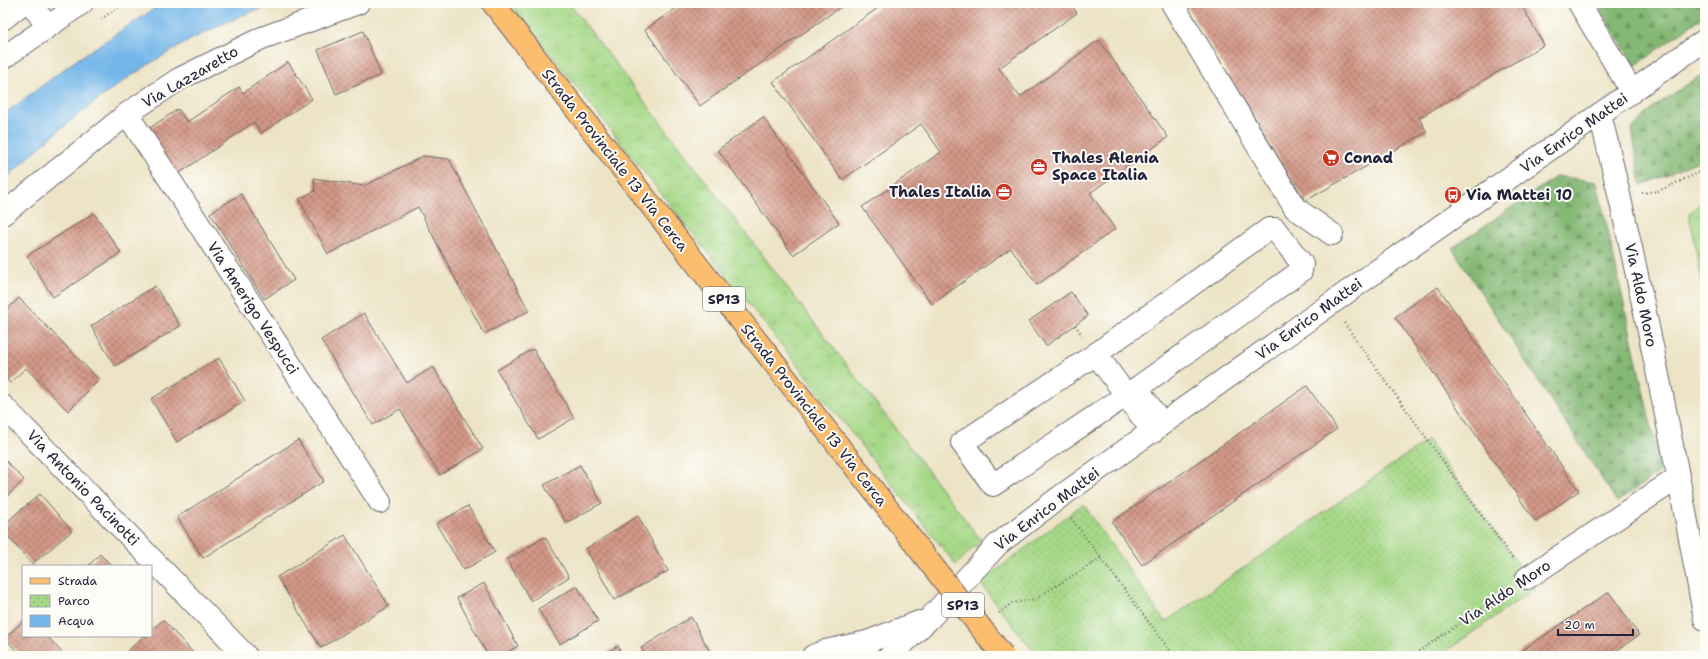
<svg xmlns="http://www.w3.org/2000/svg" width="1708" height="659" font-family="'Shantell Sans',sans-serif">
<style>
.grass{fill:url(#grass-tufts);stroke:#647d61}
.forest{fill:url(#forest-firs);stroke:#536d58}
.park{fill:url(#park-dots);stroke:#647d61}
.water{fill:#73b6e9;stroke:#4a6c92}
.building{fill:url(#building-cross-hatch)}
.lines{fill:none;stroke-linecap:round;stroke-linejoin:round}
.minor-casing{stroke:#69666c;stroke-width:24}
.major-casing{stroke:#69666c;stroke-width:24}
.path{stroke:#69666c;stroke-width:2.5;stroke-dasharray:1 3;stroke-linecap:butt}
.minor{stroke:#fff;stroke-width:22}
.major{stroke:#fbbd6e;stroke-width:22}
.major-bridge-casing{stroke:#69666c;stroke-width:24;stroke-linecap:butt}
.major-bridge{stroke:#fbbd6e;stroke-width:22}
.labels{text-anchor:middle;dominant-baseline:central;stroke-width:4;stroke-linejoin:round;paint-order:stroke}
.shield{fill:#fdfcf7;stroke:#646373;stroke-width:1}
.shield-label{font-size:14px;font-weight:bold;fill:#22223b}
.street-label{font-size:15px;fill:#22223b;stroke:#fdfcf7}
.poi-label{font-size:15px;font-weight:bold;fill:#22223b;stroke:#fdfcf7;text-anchor:start}
</style>
<defs>
<pattern id="grass-tufts" width="24" height="20" patternUnits="userSpaceOnUse"><rect width="24" height="20" fill="#a6d887"/><path d="M3 7l-1-3M5 7V3M7 7l1-3M15 17l-1-3M17 17v-4M19 17l1-3" fill="none" stroke="#8fb975"/></pattern>
<pattern id="forest-firs" width="22" height="20" patternUnits="userSpaceOnUse"><rect width="22" height="20" fill="#84b874"/><path d="M5 1l3.5 6h-7zM16 11l3.5 6h-7z" fill="#6c9560"/></pattern>
<pattern id="park-dots" width="8" height="8" patternUnits="userSpaceOnUse"><rect width="8" height="8" fill="#a6d887"/><path d="M2 2h.1M6 6h.1" fill="none" stroke="#8fb975" stroke-width="1.8" stroke-linecap="round"/></pattern>
<pattern id="building-cross-hatch" width="8" height="8" patternUnits="userSpaceOnUse"><rect width="8" height="8" fill="#d39987"/><path d="M0 0l8 8M0 8l8-8" fill="none" stroke="#ab7c70"/></pattern>
</defs>
<rect width="100%" height="100%" fill="#fdfcf7"/>
<filter id="ink" filterUnits="userSpaceOnUse"><feTurbulence type="fractalNoise" baseFrequency=".025" numOctaves="2"/><feDisplacementMap in="SourceGraphic" scale="8" xChannelSelector="R" yChannelSelector="G"/><feConvolveMatrix kernelMatrix="1 2 1 2 8 2 1 2 1" color-interpolation-filters="sRGB"/></filter>
<filter id="wash" filterUnits="userSpaceOnUse"><feTurbulence type="fractalNoise" baseFrequency=".012" numOctaves="4" result="noise"/><feDisplacementMap in="SourceGraphic" scale="16" xChannelSelector="R" yChannelSelector="G"/><feGaussianBlur stdDeviation="0.9" result="paint"/><feColorMatrix in="noise" values="0 0 0 0 0 0 0 0 0 0 0 0 0 0 0 0 0 1.4 0 .05"/><feComposite in="paint" operator="in"/></filter>
<g filter="url(#wash)">
<rect width="100%" height="100%" fill="#ede4c6"/>
<g class="grass">
<polygon points="510,3 569,3 981,540 956,565"/>
<polygon points="1705,201 1705,297 1689,213"/>
</g>
<g class="forest">
<polygon points="1596,3 1705,3 1705,15 1635,66"/>
<polygon points="1705,72 1705,158 1641,186 1632,129 1651,109"/>
<polygon points="1557,176 1597,182 1661,471 1617,502 1452,248"/>
</g>
<polygon class="park" points="1428,440 1536,588 1439,656 1037,656 980,583 1083,504 1165,622"/>
<path class="water" d="M 163,3 L 277,3 C 176,35 77,108 3,182 L 3,115 L 75,61 Z"/>
<g id="blocks">
<g class="building">
<polygon points="683,3 846,3 700,106 645,30"/>
<polygon points="885,3 1070,3 1077,13 999,68 1020,97 1099,40 1168,137 1090,193 1115,229 1037,285 1011,248 932,304 862,207 941,152 921,124 842,180 773,82"/>
<polygon points="1185,3 1520,3 1544,45 1419,118 1427,132 1305,201"/>
<polygon points="363,31 381,75 336,94 318,50"/>
<polygon points="288,62 312,99 261,133 254,122 174,177 144,132 178,109 187,122 239,87 243,93"/>
<polygon points="763,117 839,223 793,255 718,150"/>
<polygon points="423,156 449,159 529,311 484,334 418,207 328,254 299,199 315,191 314,178 364,186"/>
<polygon points="241,194 294,280 264,299 210,213"/>
<polygon points="94,213 121,253 53,297 27,256"/>
<polygon points="155,286 180,326 115,366 91,326"/>
<polygon points="1438,287 1579,491 1535,521 1395,317"/>
<polygon points="1071,292 1088,316 1046,346 1029,321"/>
<polygon points="19,298 99,380 68,411 26,368 10,383 3,375 3,313"/>
<polygon points="364,313 407,383 433,367 483,449 440,475 400,409 373,425 321,340"/>
<polygon points="533,349 574,418 538,439 497,370"/>
<polygon points="219,358 245,401 177,442 151,399"/>
<polygon points="1307,386 1337,429 1142,565 1112,522"/>
<polygon points="298,440 324,481 203,558 177,517"/>
<polygon points="3,458 24,480 3,500"/>
<polygon points="580,465 602,503 566,523 544,485"/>
<polygon points="40,494 72,531 32,564 3,531 3,525"/>
<polygon points="468,506 495,552 464,570 436,524"/>
<polygon points="638,516 668,571 614,600 586,549"/>
<polygon points="345,535 389,606 321,648 277,577"/>
<polygon points="545,537 569,577 531,601 507,560"/>
<polygon points="100,554 112,566 88,566"/>
<polygon points="484,583 518,646 500,656 488,656 457,598"/>
<polygon points="577,586 598,621 560,644 538,609"/>
<polygon points="1609,592 1639,635 1609,656 1514,656"/>
<polygon points="691,617 712,656 646,656 641,648"/>
<polygon points="163,620 196,656 122,656 144,636 151,636 151,630"/>
<polygon points="23,621 23,636 47,636 65,656 12,656 17,651 5,638"/>
<polygon points="618,646 623,656 600,656"/>
</g>
</g>
</g>
<g filter="url(#ink)">
<use href="#blocks" fill-opacity="0" stroke="#69666c" stroke-width="1"/>
<g class="lines">
<defs>
<g id="minor">
<polyline points="31,3 47,26"/>
<polyline points="1172,3 1295,208 1332,234"/>
<polyline points="1579,3 1632,92"/>
<polyline points="3,19 23,3"/>
<polyline points="3,58 82,3"/>
<polyline points="127,114 380,502"/>
<path d="M 1600,114 C 1641,281 1674,450 1705,619"/>
<polyline points="3,214 127,114 179,79 262,38 358,3"/>
<polyline points="1096,354 962,443 993,485 1137,388"/>
<polyline points="3,406 246,656"/>
<polyline points="1153,432 1096,354 1269,229 1275,229 1302,264 1301,271 1137,388 1162,424"/>
<polyline points="1527,578 1679,477"/>
<polyline points="813,656 825,651 867,642 919,622"/>
<polyline points="890,656 930,618 998,544 1057,499 1364,280 1705,40"/>
</g>
<polyline id="major" points="493,3 923,554"/>
</defs>
<use href="#minor" class="minor-casing"/>
<use href="#major" class="major-casing"/>
<g class="path">
<polyline points="101,19 125,3"/>
<polyline points="3,87 9,82"/>
<polyline points="1642,193 1658,191 1705,170"/>
<polyline points="1344,323 1513,559"/>
<polyline points="1075,325 1082,335"/>
<polyline points="1071,518 1174,656"/>
<polyline points="999,613 1012,603 1035,599 1101,558"/>
<polyline points="1412,656 1508,590"/>
</g>
<use href="#minor" class="minor"/>
<use href="#major" class="major"/>
<defs>
<polyline id="major-bridge" points="923,554 1003,656"/>
</defs>
<use href="#major-bridge" class="major-bridge-casing"/>
<use href="#major-bridge" class="major-bridge"/>
</g>
</g>
<defs>
<symbol id="supermarket-disc" viewBox="-11 -11 22 22"><circle r="9.5" fill="#c8321e" stroke="#fdfcf7"/><path d="M-6-5.5h2.5l.6 2H6L4.5 2H-2.5L-4.4-4H-6ZM-1.5 3.2a1.3 1.3 0 1 0 .1 0ZM3 3.2a1.3 1.3 0 1 0 .1 0Z" fill="#fff"/></symbol>
<symbol id="office-disc" viewBox="-11 -11 22 22"><circle r="9.5" fill="#c8321e" stroke="#fdfcf7"/><path d="M-6-3h4V-5.5h4V-3h4V5H-6ZM-1-4.5V-3h2v-1.5ZM-6 0V1H6V0Z" fill="#fff"/></symbol>
<symbol id="bus-disc" viewBox="-11 -11 22 22"><circle r="9.5" fill="#c8321e" stroke="#fdfcf7"/><path d="M-5-6H5V4H4V6H2V4H-2V6H-4V4H-5ZM-3.5-4V0h7V-4ZM-3.5 1.2v1.5H-2V1.2ZM2 1.2v1.5H3.5V1.2Z" fill="#fff"/></symbol>
</defs>
<g fill-rule="evenodd">
<use href="#supermarket-disc" x="1321" y="148" width="20" height="20"/>
<use href="#office-disc" x="1029" y="157" width="20" height="20"/>
<use href="#office-disc" x="994" y="182" width="20" height="20"/>
<use href="#bus-disc" x="1443" y="185" width="20" height="20"/>
</g>
<g class="labels">
<g class="shield">
<rect x="703" y="287" width="42" height="24" rx="3"/>
<rect x="942" y="593" width="42" height="24" rx="3"/>
</g>
<g class="shield-label">
<text x="724" y="299">SP13</text>
<text x="963" y="605">SP13</text>
</g>
<g class="street-label">
<text transform="translate(190 77) rotate(-30)">Via Lazzaretto</text>
<text transform="translate(1574 133) rotate(-35)">Via Enrico Mattei</text>
<text transform="translate(615 160) rotate(52)">Strada Provinciale 13 Via Cerca</text>
<text transform="translate(1641 295) rotate(78)">Via Aldo Moro</text>
<text transform="translate(253 308) rotate(57)">Via Amerigo Vespucci</text>
<text transform="translate(1309 319) rotate(-36)">Via Enrico Mattei</text>
<text transform="translate(814 415) rotate(52)">Strada Provinciale 13 Via Cerca</text>
<text transform="translate(83 488) rotate(46)">Via Antonio Pacinotti</text>
<text transform="translate(1047 509) rotate(-37)">Via Enrico Mattei</text>
<text transform="translate(1505 593) rotate(-34)">Via Aldo Moro</text>
</g>
<g class="poi-label">
<text x="1052" y="158">Thales Alenia<tspan x="1052" dy="17">Space Italia</tspan></text>
<text x="1344" y="158">Conad</text>
<text x="991" y="192" text-anchor="end">Thales Italia</text>
<text x="1466" y="195">Via Mattei 10</text>
</g>
</g>
<rect width="1708" height="659" fill="none" stroke="#fdfcf7" stroke-width="16"/>
<rect x="22" y="565" width="130" height="72" fill="#fdfcf7" stroke="#a5a5ac"/>
<rect x="30" y="578" width="20" height="6" fill="#fbbd6e" stroke="#a5a5ac"/>
<text x="58" y="585" font-size="12" fill="#22223b">Strada</text>
<rect x="30" y="595" width="20" height="12" fill="url(#park-dots)" stroke="#a5a5ac"/>
<text x="58" y="605" font-size="12" fill="#22223b">Parco</text>
<rect x="30" y="615" width="20" height="12" fill="#73b6e9" stroke="#a5a5ac"/>
<text x="58" y="625" font-size="12" fill="#22223b">Acqua</text>
<path d="M1558 629v6h75v-6" fill="none" stroke="#22223b" stroke-width="2"/>
<text x="1564" y="629" font-size="12" fill="#22223b" stroke="#fdfcf7" stroke-width="3" paint-order="stroke">20 m</text>
</svg>
